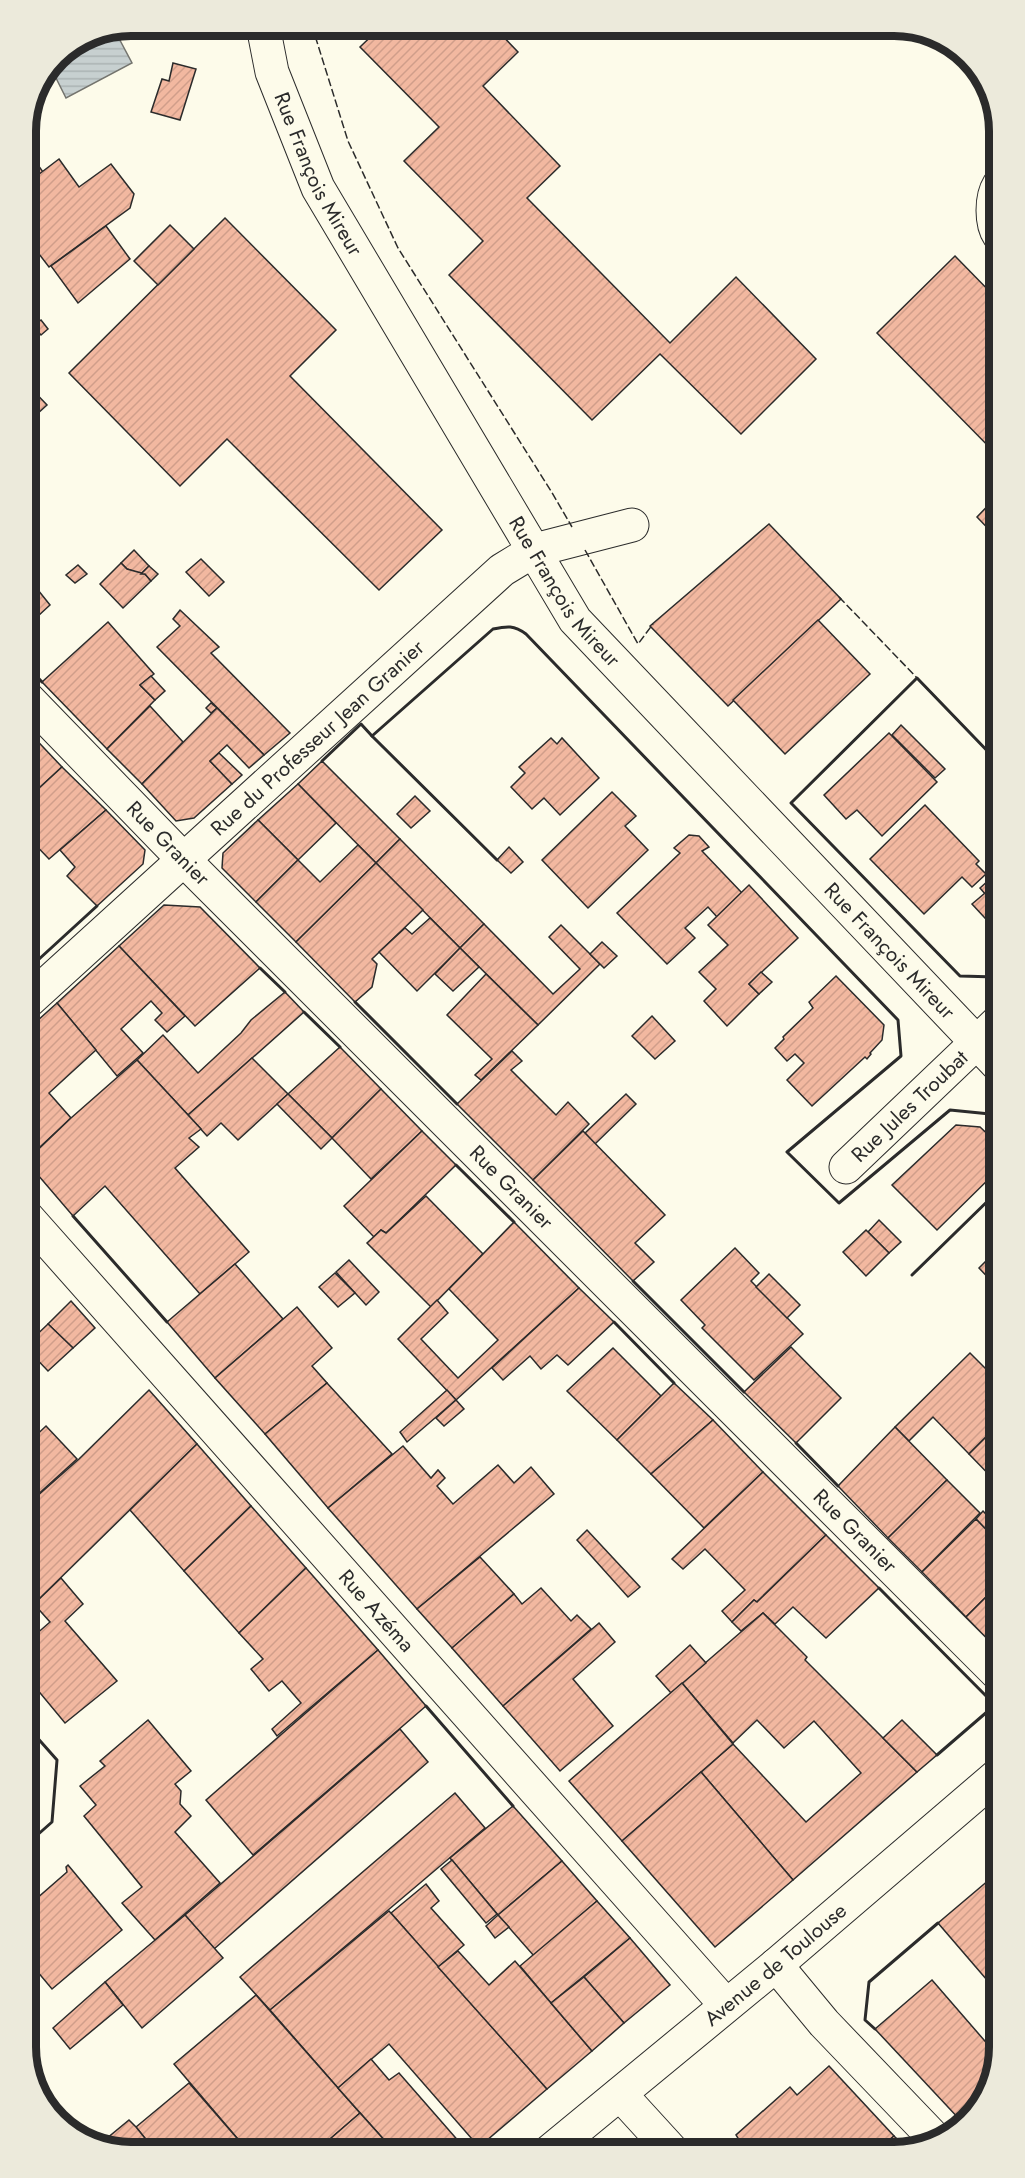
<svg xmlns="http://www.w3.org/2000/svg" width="1025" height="2178" font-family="Jost,sans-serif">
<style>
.water{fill:url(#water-rules);stroke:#74746e;stroke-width:1.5}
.building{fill:url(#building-hatch);stroke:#2b2b2b;stroke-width:1.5}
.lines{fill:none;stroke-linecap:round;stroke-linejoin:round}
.minor-casing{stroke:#2b2b2b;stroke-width:35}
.major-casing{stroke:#2b2b2b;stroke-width:35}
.minor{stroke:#fdfbea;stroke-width:33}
.major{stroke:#fdfbea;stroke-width:33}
.fence{stroke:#2b2b2b;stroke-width:1.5;stroke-dasharray:8 3;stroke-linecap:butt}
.wall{stroke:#2b2b2b;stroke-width:3}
.labels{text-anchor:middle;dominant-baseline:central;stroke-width:4.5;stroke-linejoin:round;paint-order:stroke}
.street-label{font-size:21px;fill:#2b2b2b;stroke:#fdfbea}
.rim{fill:none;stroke:#2b2b2b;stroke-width:8}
</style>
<defs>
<pattern id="water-rules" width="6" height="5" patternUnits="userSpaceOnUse" patternTransform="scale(1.5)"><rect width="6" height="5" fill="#c7d0d0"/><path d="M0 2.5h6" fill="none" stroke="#abb3b3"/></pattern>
<pattern id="building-hatch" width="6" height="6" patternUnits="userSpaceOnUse" patternTransform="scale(1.5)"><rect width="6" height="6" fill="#f2b8a0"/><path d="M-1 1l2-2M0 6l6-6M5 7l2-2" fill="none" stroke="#d09e8a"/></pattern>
</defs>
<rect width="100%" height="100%" fill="#fdfbea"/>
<polygon class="water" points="114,29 132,63 66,98 51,68 57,56 91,33"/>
<g class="building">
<polygon points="382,26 493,26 518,52 483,86 560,166 527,198 670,343 736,277 816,359 741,434 660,354 592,420 449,275 483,241 404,161 439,127 360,47"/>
<polygon points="938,40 958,47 981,77 977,80"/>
<polygon points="173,63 196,69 180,120 151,112 162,79 169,81"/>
<polygon points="26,148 43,172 26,184"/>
<polygon points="59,159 79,187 111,164 134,194 130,208 49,267 26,237 26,184"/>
<polygon points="225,218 336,330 290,376 442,530 379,590 227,439 180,486 69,373"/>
<polygon points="170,225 194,249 158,285 134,261"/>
<polygon points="106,226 130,259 78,303 51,266"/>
<polygon points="955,256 999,301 999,457 877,333"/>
<polygon points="41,320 48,329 41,335 33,326"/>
<polygon points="26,383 47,405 26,424"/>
<polygon points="999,494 999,540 977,517"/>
<polygon points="769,524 841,599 728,706 650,626"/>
<polygon points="134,550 149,566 141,574 127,569 121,563"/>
<polygon points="201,559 224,582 209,596 186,572"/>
<polygon points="121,563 127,569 145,574 151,581 123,608 100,584"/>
<polygon points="78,565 87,574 75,583 66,575"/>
<polygon points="149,566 158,574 151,581 145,574 141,574"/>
<polygon points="38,590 50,605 26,627 26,600"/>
<polygon points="180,610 219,647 211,653 290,733 264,755 157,647 180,626 173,619"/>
<polygon points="818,620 870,674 785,754 733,700"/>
<polygon points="108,622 154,674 140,685 155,700 107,749 42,682"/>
<polygon points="151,676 165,691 155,700 140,685"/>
<polygon points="211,703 217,708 211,713 206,708"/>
<polygon points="150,706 183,742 142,784 107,749"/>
<polygon points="217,708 264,755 249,768 227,745 210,761 232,784 194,818 176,821 142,784"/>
<polygon points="901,725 945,769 935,778 892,735"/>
<polygon points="26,729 62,767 26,800"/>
<polygon points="889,733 937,782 882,836 857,810 846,819 824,795"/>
<polygon points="551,738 557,744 562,738 599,778 560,815 544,798 532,809 511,787 525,773 519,767"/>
<polygon points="219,753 242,775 232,784 210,761"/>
<polygon points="322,761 400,839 376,863 298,784"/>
<polygon points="62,767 106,810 49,859 26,835 26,800"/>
<polygon points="298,784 336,823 298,860 258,820"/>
<polygon points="612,792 636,816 625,826 648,850 588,908 542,860"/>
<polygon points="415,796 430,811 411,828 397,814"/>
<polygon points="925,805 979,861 976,864 986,874 972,887 962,877 924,914 870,859"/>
<polygon points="106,810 145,850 143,864 97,906 67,876 75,867 60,850"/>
<polygon points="258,820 298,860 256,902 222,868 223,853"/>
<polygon points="689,835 699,836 709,847 702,851 742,893 717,917 708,907 685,928 695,938 667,964 617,913 680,853 674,848"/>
<polygon points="400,839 484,924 460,948 376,863"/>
<polygon points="358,845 376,863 296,942 256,902 298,860 320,882"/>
<polygon points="509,847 523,862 511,873 497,860"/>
<polygon points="376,863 423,910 372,959 377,964 372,987 355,1002 296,942"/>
<polygon points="999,871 999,910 980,888"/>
<polygon points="749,885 798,938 749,984 759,994 727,1026 704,1001 716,989 699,972 728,945 708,925"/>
<polygon points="985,893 999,910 999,927 996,930 972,904"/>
<polygon points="164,905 200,907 260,968 195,1026 119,946"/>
<polygon points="430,918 460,948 417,991 379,952 405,928 412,934"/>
<polygon points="484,924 553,994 580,969 549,937 561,925 600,964 538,1025 460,948"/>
<polygon points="602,942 617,956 604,968 590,954"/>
<polygon points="119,946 185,1016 167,1032 155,1020 162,1013 151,1001 121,1029 143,1053 117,1076 57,1003"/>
<polygon points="460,948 479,967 453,991 435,974"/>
<polygon points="761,972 772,982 759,994 749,984"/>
<polygon points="486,974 538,1025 481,1080 475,1075 492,1059 447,1015"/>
<polygon points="836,976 884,1025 882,1040 870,1053 871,1054 867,1059 865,1057 812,1106 787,1080 804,1063 795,1054 787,1061 775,1048 784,1039 783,1037 813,1008 809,1002"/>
<polygon points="285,992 304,1012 188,1115 137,1060 163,1035 198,1073 241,1033 251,1020"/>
<polygon points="57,1003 96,1050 49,1093 71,1118 26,1160 26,1031"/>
<polygon points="652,1016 675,1041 655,1059 632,1036"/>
<polygon points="340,1047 381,1089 332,1138 288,1094"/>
<polygon points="512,1051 522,1061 511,1070 556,1115 568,1102 589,1124 533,1180 457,1104"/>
<polygon points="252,1058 288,1094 238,1140 221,1123 207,1136 188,1115"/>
<polygon points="137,1060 201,1129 189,1138 199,1147 175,1168 249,1252 200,1294 105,1186 73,1216 26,1161 71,1118"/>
<polygon points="381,1089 422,1131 371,1179 332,1138"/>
<polygon points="288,1094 332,1138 321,1149 277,1104"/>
<polygon points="626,1094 636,1104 595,1144 585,1133"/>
<polygon points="956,1125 980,1127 999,1145 999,1169 937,1230 892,1185"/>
<polygon points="422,1131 456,1165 386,1233 381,1230 374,1237 344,1206"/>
<polygon points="583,1131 665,1215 635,1243 654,1262 633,1281 533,1180"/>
<polygon points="426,1196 483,1254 431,1307 367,1243 381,1230 386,1233"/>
<polygon points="879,1220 901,1242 889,1253 868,1232"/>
<polygon points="514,1222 579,1288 456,1400 398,1339 437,1300 448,1313 421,1339 458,1378 498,1340 449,1289"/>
<polygon points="866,1230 889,1253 866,1276 843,1252"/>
<polygon points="735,1248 759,1273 751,1281 803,1334 754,1380 702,1328 705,1325 681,1300"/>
<polygon points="999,1248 999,1289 979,1268"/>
<polygon points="349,1260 379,1292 366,1305 336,1272"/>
<polygon points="235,1264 283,1319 215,1378 167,1322"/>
<polygon points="335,1273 355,1293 338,1307 319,1287"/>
<polygon points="769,1274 800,1305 787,1318 756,1287"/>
<polygon points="579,1288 614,1322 568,1365 557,1355 541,1369 530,1356 503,1380 492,1368"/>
<polygon points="71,1301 95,1328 73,1348 48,1324"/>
<polygon points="297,1307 332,1348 312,1366 327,1383 265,1434 215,1378"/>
<polygon points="48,1324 73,1348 48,1371 26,1348 26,1345"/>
<polygon points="791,1347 841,1398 796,1443 744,1392"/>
<polygon points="613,1348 661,1396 617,1440 567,1391"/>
<polygon points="970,1353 999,1382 999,1424 969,1454 933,1417 909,1441 895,1427"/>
<polygon points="327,1383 392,1454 328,1508 265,1434"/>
<polygon points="674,1383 713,1420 651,1474 617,1440"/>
<polygon points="149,1390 197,1444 34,1604 26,1594 26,1506 79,1459"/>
<polygon points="447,1390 456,1400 407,1442 400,1432"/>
<polygon points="456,1400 464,1409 444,1426 436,1418"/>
<polygon points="713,1420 763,1472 704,1528 651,1474"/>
<polygon points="999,1424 999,1485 969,1454"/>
<polygon points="46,1426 77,1459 34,1498 26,1488 26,1445"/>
<polygon points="895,1427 947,1480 888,1538 838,1486"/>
<polygon points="197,1444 251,1506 184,1571 130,1510"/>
<polygon points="403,1446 431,1478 438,1470 445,1478 437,1486 453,1504 498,1465 514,1483 531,1467 554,1494 417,1609 328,1508"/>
<polygon points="763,1472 826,1535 757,1602 754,1600 732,1622 722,1611 745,1590 705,1549 683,1569 672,1559"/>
<polygon points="947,1480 980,1513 922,1572 888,1538"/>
<polygon points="251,1506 306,1568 239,1633 184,1571"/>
<polygon points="983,1511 999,1528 999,1543 976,1519"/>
<polygon points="976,1519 999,1543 999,1584 966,1617 922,1572"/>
<polygon points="587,1530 640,1587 628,1597 577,1540"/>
<polygon points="826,1535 879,1588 826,1638 793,1607 775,1624 763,1613 741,1631 732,1622 754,1600 757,1602"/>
<polygon points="480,1557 514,1594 452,1648 417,1609"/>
<polygon points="306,1568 378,1650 277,1736 272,1729 301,1703 282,1681 269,1691 251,1669 263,1659 239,1633"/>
<polygon points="61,1578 83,1604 65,1621 117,1681 65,1723 26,1676 26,1643 50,1622 34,1604"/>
<polygon points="999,1584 999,1651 966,1617"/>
<polygon points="541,1588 571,1621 577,1615 591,1629 503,1706 452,1648 514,1594 522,1604"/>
<polygon points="763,1613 807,1657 805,1660 917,1772 793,1880 701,1772 733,1744 806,1822 861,1773 814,1721 784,1748 757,1720 733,1743 682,1683"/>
<polygon points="599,1623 615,1642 573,1679 613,1726 560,1771 503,1706"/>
<polygon points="690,1645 706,1663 671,1693 656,1676"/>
<polygon points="378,1650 426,1706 253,1855 206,1800"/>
<polygon points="682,1683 733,1744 622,1841 569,1781"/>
<polygon points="148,1720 191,1771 175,1784 181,1791 180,1804 191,1816 175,1832 220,1883 155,1940 122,1903 142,1887 84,1816 96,1805 80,1786 105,1766 100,1761"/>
<polygon points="902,1720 937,1755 917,1772 883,1738"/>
<polygon points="400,1729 428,1762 214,1949 185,1915"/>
<polygon points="701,1772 793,1880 715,1947 622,1841"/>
<polygon points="455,1793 485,1828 270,2010 240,1977"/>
<polygon points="513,1806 562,1861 498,1915 450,1858"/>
<polygon points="452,1860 497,1914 486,1923 441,1869"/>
<polygon points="562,1861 597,1901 534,1956 498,1915"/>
<polygon points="68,1865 122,1930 52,1989 26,1958 26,1903 28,1906 67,1872 66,1867"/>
<polygon points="996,1874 999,1877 999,1994 938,1923"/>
<polygon points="426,1884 439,1901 431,1908 464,1945 438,1967 391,1913"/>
<polygon points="597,1901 630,1938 551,2003 520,1966"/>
<polygon points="389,1911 547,2089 479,2147 389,2044 338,2088 270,2010"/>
<polygon points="185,1915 223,1958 142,2028 105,1982"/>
<polygon points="498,1915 509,1927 495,1938 486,1926"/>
<polygon points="630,1938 670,1985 624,2023 584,1977"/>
<polygon points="458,1951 489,1985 515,1961 592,2051 547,2089 438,1967"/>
<polygon points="584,1977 624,2023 592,2051 551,2003"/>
<polygon points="932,1980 997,2055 981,2106 962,2122 875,2029"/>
<polygon points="105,1982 123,2005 70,2049 53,2028"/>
<polygon points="256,1995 360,2113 315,2152 249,2152 174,2064"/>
<polygon points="371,2059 389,2080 399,2073 468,2152 395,2152 338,2088"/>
<polygon points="829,2066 894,2136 875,2152 731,2152 741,2143 736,2135 790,2087 797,2095"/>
<polygon points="189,2083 249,2152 156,2152 136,2127"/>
<polygon points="360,2113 395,2152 315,2152"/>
<polygon points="129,2120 136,2127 156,2152 125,2152 100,2144"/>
<polygon points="894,2136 908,2150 894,2152 875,2152"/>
</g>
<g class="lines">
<defs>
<g id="minor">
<path id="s1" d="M 263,26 L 272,72 L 318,188 L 575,620 L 999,1066"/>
<path d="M 999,235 C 991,223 991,198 999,185"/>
<path id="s2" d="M 26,697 L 184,860 L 999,1675"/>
<path id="s3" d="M 26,1003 L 502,570 L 535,550 L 632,525"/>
<path id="s4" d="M 846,1167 L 999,1021"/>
<path id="s5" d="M 26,1216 L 726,2005"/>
<polyline points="776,1965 824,2023 938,2142"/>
<polyline points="620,2094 673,2152"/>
</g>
<g id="major">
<path id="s6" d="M 549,2152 L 776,1965 L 999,1774"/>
</g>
</defs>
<use href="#minor" class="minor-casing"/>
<use href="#major" class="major-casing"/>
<use href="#minor" class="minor"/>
<use href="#major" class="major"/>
<g class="fence">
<polyline points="312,26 348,141 398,248 551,491 572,527"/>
<polyline points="585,550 638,644 653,624"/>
<polyline points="839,597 999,763"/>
</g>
<g class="wall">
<polyline points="26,665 42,682"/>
<polyline points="322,761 361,724 372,736"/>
<path d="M 497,860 L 372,736 L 493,629 C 507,626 514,625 526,634 L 898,1020 L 901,1056 L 787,1152 L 839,1203 L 950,1110 L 990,1114 L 999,1123"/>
<polyline points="260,968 285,992"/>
<polyline points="26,971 97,906"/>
<polyline points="999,974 996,977 960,976 791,803 917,678 999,763"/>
<polyline points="355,1002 457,1104"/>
<polyline points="304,1012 340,1047"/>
<polyline points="456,1165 514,1222"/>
<polyline points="73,1216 167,1322"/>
<polyline points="912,1275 999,1190"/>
<polyline points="633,1281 744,1392"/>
<polyline points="614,1322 674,1383"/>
<polyline points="796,1443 838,1486"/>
<polyline points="879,1588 995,1705 937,1755"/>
<polyline points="426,1706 513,1806"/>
<polyline points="26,1845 52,1822 57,1760 26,1725"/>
<polyline points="875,2029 865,2020 869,1982 938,1923"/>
</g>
</g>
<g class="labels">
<g class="street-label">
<text stroke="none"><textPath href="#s1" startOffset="159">Rue François Mireur</textPath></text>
<text stroke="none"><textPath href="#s1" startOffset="645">Rue François Mireur</textPath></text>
<text stroke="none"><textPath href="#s3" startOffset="394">Rue du Professeur Jean Granier</textPath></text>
<text stroke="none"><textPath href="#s2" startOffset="204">Rue Granier</textPath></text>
<text stroke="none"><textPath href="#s1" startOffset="1131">Rue François Mireur</textPath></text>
<text stroke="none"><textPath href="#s4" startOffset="88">Rue Jules Troubat</textPath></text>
<text stroke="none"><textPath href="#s2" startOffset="690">Rue Granier</textPath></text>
<text stroke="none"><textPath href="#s2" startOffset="1176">Rue Granier</textPath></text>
<text stroke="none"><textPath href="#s5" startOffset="528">Rue Azéma</textPath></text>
<text stroke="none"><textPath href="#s6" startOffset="294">Avenue de Toulouse</textPath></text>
</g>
</g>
<path d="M0 0H1025V2178H0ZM131 36H894A95 95 0 0 1 989 131V2047A95 95 0 0 1 894 2142H131A95 95 0 0 1 36 2047V131A95 95 0 0 1 131 36Z" fill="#eceadb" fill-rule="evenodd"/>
<path class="rim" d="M131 36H894A95 95 0 0 1 989 131V2047A95 95 0 0 1 894 2142H131A95 95 0 0 1 36 2047V131A95 95 0 0 1 131 36Z"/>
</svg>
